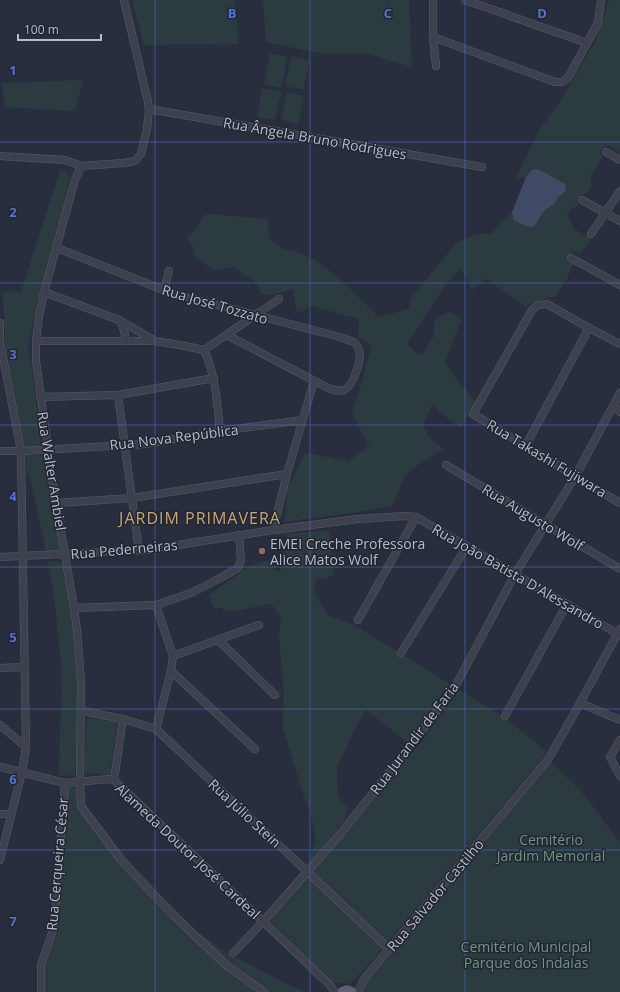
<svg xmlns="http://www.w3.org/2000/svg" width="620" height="992" font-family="'Open Sans',sans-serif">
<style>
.green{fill:#2c3b40}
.water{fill:#414a65}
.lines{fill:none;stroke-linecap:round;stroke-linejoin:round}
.minor-casing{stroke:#575c68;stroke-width:8}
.major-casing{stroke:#464a57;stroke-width:10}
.minor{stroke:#3d414e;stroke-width:7}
.major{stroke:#5b606e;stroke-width:9}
.grid{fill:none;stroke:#5474d2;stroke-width:1;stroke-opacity:0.55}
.education-dot{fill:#8d6e63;stroke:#212633;stroke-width:1.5}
.labels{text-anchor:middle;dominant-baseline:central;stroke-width:3;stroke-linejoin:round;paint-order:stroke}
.street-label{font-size:14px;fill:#b9bcc8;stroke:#212633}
.poi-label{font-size:14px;fill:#b9bcc8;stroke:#212633;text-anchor:start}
.park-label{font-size:14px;fill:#739681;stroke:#212633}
.quarter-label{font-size:16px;letter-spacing:1px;fill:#c9a774;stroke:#212633}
.grid-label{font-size:13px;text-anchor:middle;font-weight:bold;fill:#5474d2;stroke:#212633;stroke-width:3;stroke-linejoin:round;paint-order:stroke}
</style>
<rect width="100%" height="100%" fill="#292e3e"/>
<g class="green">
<polygon points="132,0 235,0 239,44 144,45"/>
<polygon points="263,0 409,0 412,67 364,53 323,54 266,42"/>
<polygon points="609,0 620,0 620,154 609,145 602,148 600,152 602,158 591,176 591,187 588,192 580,196 577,198 577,206 571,209 567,213 573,228 591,239 581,253 572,252 566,258 573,264 567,279 555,297 548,297 526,306 500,289 487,279 472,290 461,268 445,286 407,344 416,353 422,355 434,336 434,322 443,314 452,312 461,320 445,363 458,381 476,402 461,428 446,417 432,405 423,426 429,437 443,449 418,465 404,477 393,505 365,511 284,522 288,487 305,453 349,461 369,446 352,414 372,346 358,337 359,319 311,306 297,314 293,289 273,295 260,294 257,283 245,275 235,267 214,270 195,257 193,248 187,238 196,229 204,216 207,214 267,219 270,239 283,249 295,251 312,258 337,276 379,317 409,309 410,299 457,242 476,234 491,234 512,212 515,220 536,224 540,217 545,210 554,204 558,196 562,194 533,169 526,177 516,178 538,132 559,103 595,42 605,13"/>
<polygon points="270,53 287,57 281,88 264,84"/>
<polygon points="291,56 310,60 303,90 285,86"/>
<polygon points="83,80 75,111 4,107 2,83"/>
<polygon points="262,88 281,92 275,120 257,117"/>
<polygon points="287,92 304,96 298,124 281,120"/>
<polygon points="61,168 70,176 58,235 38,297 28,345 34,383 41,446 24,448 18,416 5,341 3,292 21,292"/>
<polygon points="26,455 41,455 46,460 60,547 58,551 46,552 31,482 26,469"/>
<polygon points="329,531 334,576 316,580 314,592 328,615 354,625 450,684 407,742 366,710 358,723 337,767 338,797 348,807 344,821 312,861 309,860 316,839 311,814 303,794 283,728 284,692 279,639 281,616 271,604 228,612 221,608 214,609 209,595 251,565 268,560 274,570 280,571 287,533"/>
<polygon points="48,561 58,562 64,566 68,580 79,676 79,730 75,775 63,776 59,775 62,671 54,597"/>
<polygon points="459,690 504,717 546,751 542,759 374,959 350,984 333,982 270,921 425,737"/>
<polygon points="87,718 117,722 110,775 84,772"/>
<polygon points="550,761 580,790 620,842 620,992 363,992 368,979"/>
<polygon points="68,787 82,789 83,802 133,866 195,930 227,953 297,989 306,992 44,992 44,967 58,930"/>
</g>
<polygon class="water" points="533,169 540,170 565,184 566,190 562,194 558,197 554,204 545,210 540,217 536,224 533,227 525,226 514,220 512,212 526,177"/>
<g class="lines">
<defs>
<g id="minor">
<polyline points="433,0 433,37 436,66"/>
<polyline points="465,0 587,43"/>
<polyline points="433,37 555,82 562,82 568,78 598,23 601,0"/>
<polyline points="149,109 482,167"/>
<polyline points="606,152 620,160"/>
<polyline points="0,156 65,160 81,166 124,163 135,161 141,154 147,129 149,109 148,102 124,0"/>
<polyline points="81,166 75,180 44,292 39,316 36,341 36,361 53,485 74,608 77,630 81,682 80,781 81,806 121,860 171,913 227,966 264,992"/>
<polyline points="582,200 620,221"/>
<polyline points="591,234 620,191"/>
<path d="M 57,248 L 174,294 L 340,337 L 354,342 C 356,344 358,347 359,350 C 362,359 353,387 344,390 C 339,392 333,390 328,388 L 227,335"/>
<polyline points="571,258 620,285"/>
<polyline points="164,291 169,271"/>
<polyline points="44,292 119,320 155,341"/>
<path d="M 119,320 C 124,327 125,333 126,341"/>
<polyline points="0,323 0,341 21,451 26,747 22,772 0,860"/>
<polyline points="36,341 155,341 185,346 204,350"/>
<path d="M 620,344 L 589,328 L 547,304 L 538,305 L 532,310 L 473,414 C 522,443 570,474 620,503"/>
<polyline points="204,350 279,299"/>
<path d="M 204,350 C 216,375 217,404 220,431"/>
<polyline points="118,395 139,551"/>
<polyline points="40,397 118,395 214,378"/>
<polyline points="613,406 620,412"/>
<polyline points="526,445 589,328"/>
<polyline points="0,451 21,451 146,444 220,431 303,420"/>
<polyline points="446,465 620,569"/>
<polyline points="57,503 132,498 287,474"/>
<polyline points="273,530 287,474 314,381"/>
<polyline points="0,557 146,550 273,530 358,519 404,516 416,517 620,635"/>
<polyline points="156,605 173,656 171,671 156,729"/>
<polyline points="74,608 156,605 191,593 215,581 238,568 241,560 239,535"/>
<polyline points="358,620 416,517"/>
<polyline points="218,640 275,695"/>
<polyline points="401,653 467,546"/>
<polyline points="173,656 259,625"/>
<polyline points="0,668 24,667"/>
<polyline points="171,671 255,749"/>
<polyline points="580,703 620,720"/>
<polyline points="82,711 123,719 156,729 389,949"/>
<polyline points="505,716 567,604"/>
<polyline points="0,725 26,747"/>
<polyline points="620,740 610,757 620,776"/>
<polyline points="0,767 65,783 109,779 114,780 330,985 334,992"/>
<polyline points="114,780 123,719"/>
<polyline points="0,814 11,814"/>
<polyline points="233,953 263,922 341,833 418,736 456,685 515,574 575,477 620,393"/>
<polyline points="41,992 41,965 54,927 65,783"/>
<polyline points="358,992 364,979 504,812 549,758 580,703 620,629"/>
</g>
<polyline id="major" points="342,992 347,990 352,992"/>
</defs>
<use href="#minor" class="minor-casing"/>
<use href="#major" class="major-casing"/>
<use href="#minor" class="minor"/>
<use href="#major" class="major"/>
</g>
<path class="grid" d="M 155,0 L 155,992M 310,0 L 310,992M 465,0 L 465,992M 0,142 L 620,142M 0,283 L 620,283M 0,425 L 620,425M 0,567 L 620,567M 0,709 L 620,709M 0,850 L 620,850"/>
<circle class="education-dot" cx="262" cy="551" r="4"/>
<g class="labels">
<g class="street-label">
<text transform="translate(315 138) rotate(10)">Rua Ângela Bruno Rodrigues</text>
<text transform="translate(215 304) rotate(16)">Rua José Tozzato</text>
<text transform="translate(174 437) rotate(-7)">Rua Nova República</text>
<text transform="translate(547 458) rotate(31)">Rua Takashi Fujiwara</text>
<text transform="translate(52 471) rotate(81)">Rua Walter Ambiel</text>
<text transform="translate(533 517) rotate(31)">Rua Augusto Wolf</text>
<text transform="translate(124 549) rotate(-5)">Rua Pederneiras</text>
<text transform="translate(518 576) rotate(30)">Rua João Batista D'Alessandro</text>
<text transform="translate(414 738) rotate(-53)">Rua Jurandir de Faria</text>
<text transform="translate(245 813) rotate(43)">Rua Júlio Stein</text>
<text transform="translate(188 851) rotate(43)">Alameda Doutor José Cardeal</text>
<text transform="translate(57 864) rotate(-85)">Rua Cerqueira César</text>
<text transform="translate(435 895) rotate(-50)">Rua Salvador Castilho</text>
</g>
<g class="poi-label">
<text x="270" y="543">EMEI Creche Professora<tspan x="270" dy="16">Alice Matos Wolf</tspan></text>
</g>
<g class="park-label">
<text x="551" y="839">Cemitério<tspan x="551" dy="16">Jardim Memorial</tspan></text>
<text x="526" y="946">Cemitério Municipal<tspan x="526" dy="16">Parque dos Indaias</tspan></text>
</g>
<g class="quarter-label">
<text x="200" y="518">JARDIM PRIMAVERA</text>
</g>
</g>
<g class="grid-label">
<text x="232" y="18">B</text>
<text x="388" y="18">C</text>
<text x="542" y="18">D</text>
<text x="13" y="75">1</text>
<text x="13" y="217">2</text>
<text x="13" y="359">3</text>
<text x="13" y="501">4</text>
<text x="13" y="642">5</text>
<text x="13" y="784">6</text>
<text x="13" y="926">7</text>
</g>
<path d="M18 34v6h83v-6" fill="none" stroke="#b9bcc8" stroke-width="2"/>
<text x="24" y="34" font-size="12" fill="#b9bcc8" stroke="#212633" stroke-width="3" paint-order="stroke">100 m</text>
</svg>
